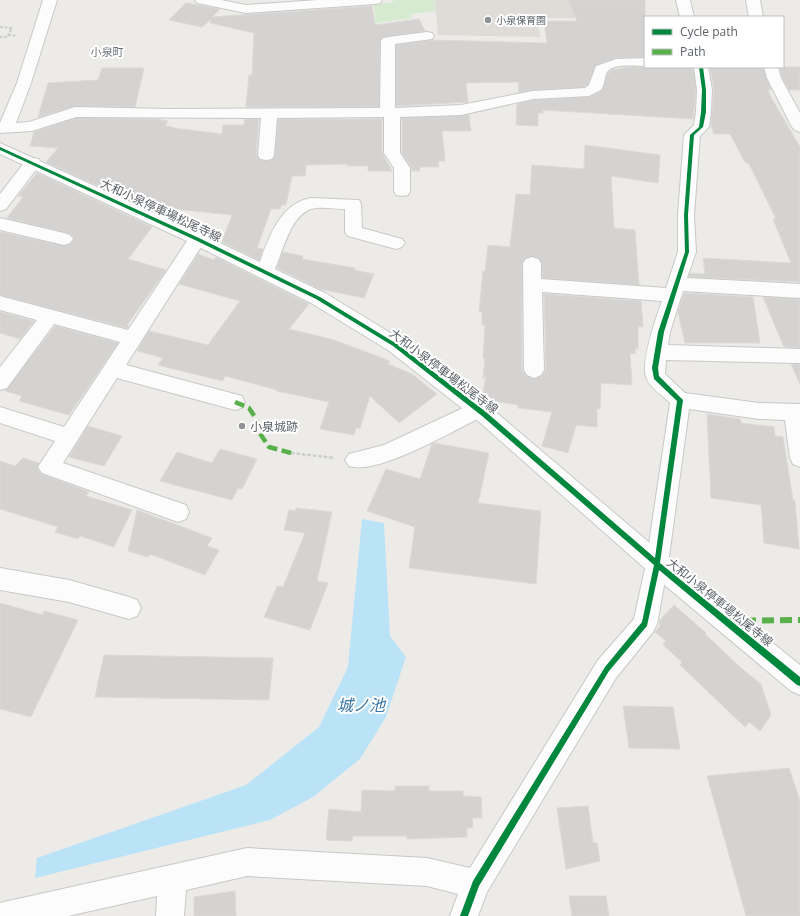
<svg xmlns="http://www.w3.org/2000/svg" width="800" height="916" font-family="'Open Sans','Noto Sans JP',sans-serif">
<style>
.education{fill:#dfdcd7}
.green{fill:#d6ead2}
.water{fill:#bbe3f8}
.building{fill:#d5d3d2;stroke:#dcdad6}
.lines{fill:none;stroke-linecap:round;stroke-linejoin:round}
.minor-casing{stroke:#c8c8c9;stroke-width:2}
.secondary-casing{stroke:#c9c9ca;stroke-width:2}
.path-far1{stroke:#c9cecb;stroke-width:2;stroke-dasharray:3 1.5;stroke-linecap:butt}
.path{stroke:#c9cecb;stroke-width:2.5;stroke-dasharray:3.5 2;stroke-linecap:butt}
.minor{fill:#fcfcfc;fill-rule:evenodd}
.secondary{fill:#fcfcfc;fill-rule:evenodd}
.quiet-far1{stroke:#58b04a;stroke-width:4.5;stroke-dasharray:10 4.5;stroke-linecap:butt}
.quiet{stroke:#58b04a;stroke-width:6;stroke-dasharray:12 6;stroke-linecap:butt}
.cycleway-casing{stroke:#fff;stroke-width:2}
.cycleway{fill:#00873e;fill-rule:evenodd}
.poi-dot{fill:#8f9194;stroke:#fff;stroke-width:1.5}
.labels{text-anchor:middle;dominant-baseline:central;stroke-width:4;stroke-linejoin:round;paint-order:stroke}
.far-poi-label{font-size:10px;fill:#5c6166;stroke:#fff;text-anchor:start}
.far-neighbourhood-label{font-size:11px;fill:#6d7478;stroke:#fff}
.street-label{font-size:12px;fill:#5c6166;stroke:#fff}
.poi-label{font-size:12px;fill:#5c6166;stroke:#fff;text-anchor:start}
.near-water-label{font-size:16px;font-style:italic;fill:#3676a6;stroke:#fff}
</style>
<rect width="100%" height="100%" fill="#edebe8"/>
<polygon class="education" points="435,0 621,0 626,18 540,18 538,22 540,37 438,35"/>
<polygon class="green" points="395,0 435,0 436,11 410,14 412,18 375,23 374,4 390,3"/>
<polygon class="water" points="362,519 384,523 390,636 406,657 386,717 360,759 313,797 270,820 35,878 37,858 246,785 319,727 348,667"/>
<g class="building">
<polygon points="568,0 645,0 645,57 616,58 596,65 588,84 584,87 533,90 518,92 519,82 466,83 468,102 396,106 396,45 433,40 547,43 544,21 577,21"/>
<polygon points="186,3 220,9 212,17 372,6 375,25 419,19 425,31 383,37 380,40 379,107 246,107 249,75 252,75 254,33 210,23 211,19 202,27 169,20"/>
<polygon points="631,67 693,68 696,90 693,119 543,110 543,113 538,113 538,126 516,125 517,104 533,100 590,97 602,91 607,75 611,70"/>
<polygon points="710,67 763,67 771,90 768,90 772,99 800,147 800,282 689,277 690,273 705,274 703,258 791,263 773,219 776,219 749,164 745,162 730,134 714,134 711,126 714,90"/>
<polygon points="780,67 800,67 800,90 789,90 782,77"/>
<polygon points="102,68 144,68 135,107 75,106 38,117 48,83 98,80"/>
<polygon points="469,115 471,131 442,131 445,161 438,161 439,167 419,167 420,171 412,171 411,167 402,153 402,118"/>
<polygon points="76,118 161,119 160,120 168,121 165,126 173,127 173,128 222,134 223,125 244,125 245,119 259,119 256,155 260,160 266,161 272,160 275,156 278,119 382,119 382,153 392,171 368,171 368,166 347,166 347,164 306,165 305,176 292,176 286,205 282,205 280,209 271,209 257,248 263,249 259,260 222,242 232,215 166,208 161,214 46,162 58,148 30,146 34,132"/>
<polygon points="585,145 660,155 658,183 611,176 614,228 635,230 639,285 542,278 542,263 538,258 532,256 525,258 522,263 522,370 526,376 533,379 542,376 546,370 544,294 641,301 643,327 638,326 638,349 635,348 635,354 630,353 632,385 601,383 600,409 597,408 597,427 576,425 568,453 542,446 552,412 518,408 518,405 482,399 486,376 483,379 485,358 483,359 485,325 482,325 482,312 479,312 483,271 485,271 488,245 510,247 516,194 530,195 532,165 584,169"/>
<polygon points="37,173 152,227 128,259 166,270 127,325 129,326 127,328 0,295 0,232 64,246 70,244 74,239 71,234 64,232 7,218 23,197 18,196"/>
<polygon points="283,252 303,256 302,259 355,268 354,270 374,274 364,298 320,289 277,268"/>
<polygon points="198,254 214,260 216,257 309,304 289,329 334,340 390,361 388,364 412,374 437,394 399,423 370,396 360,428 356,428 354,435 320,429 329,402 277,391 277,390 225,376 223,381 158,365 163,358 137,351 149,331 208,345 240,301 179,284"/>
<polygon points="684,293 753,297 760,343 685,343 678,312"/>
<polygon points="763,297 800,299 800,348 784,347"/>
<polygon points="0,312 34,321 20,339 0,333"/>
<polygon points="55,326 118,343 69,415 19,401 22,396 5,391"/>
<polygon points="791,364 800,364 800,384"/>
<polygon points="707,414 740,419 741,423 774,427 775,436 783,437 793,500 795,501 799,549 764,543 761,505 711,498"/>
<polygon points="88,426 122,436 104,466 69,457"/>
<polygon points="434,443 489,453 478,503 541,511 536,584 409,568 415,527 367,511 386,469 420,479 432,444"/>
<polygon points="220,449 257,459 242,489 238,488 232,500 160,481 177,452 212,463"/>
<polygon points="23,458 39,463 37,468 41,474 89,492 86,496 132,510 114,547 80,536 78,539 55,532 58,527 0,509 0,461 15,466"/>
<polygon points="296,508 332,512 317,581 328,583 310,630 264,617 277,586 283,587 305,533 284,530 289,510 295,511"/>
<polygon points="137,510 212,538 207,546 219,550 205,575 150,554 148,557 128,551"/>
<polygon points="0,603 43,615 44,611 78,620 31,717 0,709"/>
<polygon points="674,605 706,633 705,634 741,668 761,684 771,715 760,731 749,722 745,727 680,665 682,662 663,645 666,641 655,632 660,626 659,621"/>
<polygon points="104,655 273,658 269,700 95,697"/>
<polygon points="623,706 673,707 680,749 629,748"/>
<polygon points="789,768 800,801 800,916 746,916 707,776"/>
<polygon points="395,786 429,786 429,791 463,791 463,796 481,797 482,818 472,818 473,828 467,828 467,837 407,839 407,836 353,836 352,841 326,840 329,809 361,812 362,790 395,791"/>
<polygon points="588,806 593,843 597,843 600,861 566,869 557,808"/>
<polygon points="235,891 236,916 194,916 194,897"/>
<polygon points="569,896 606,896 609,916 572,916"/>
</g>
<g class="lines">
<defs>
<g id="minor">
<path d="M 43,0 L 57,0 L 31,83 L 16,123 L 29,122 L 75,107 L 170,109 L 380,108 L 381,41 L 383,38 L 388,37 L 427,32 L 432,33 L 434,36 L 432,39 L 395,44 L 395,108 L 461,105 L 533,91 L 585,88 L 589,85 L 596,66 L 616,59 L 645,58 L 645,66 C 636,66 613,63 607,72 C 604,77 605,85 601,90 L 589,96 L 533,99 L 461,115 L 400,117 L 400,153 L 410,168 L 410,191 L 408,195 L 402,196 L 396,195 L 394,191 L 394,168 L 384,153 L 384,117 L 277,118 L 274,155 L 272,159 L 266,160 L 260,159 L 258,155 L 261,118 L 76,117 L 32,131 L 0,133 L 0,123 L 17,83 Z"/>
<polygon points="195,0 221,0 246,5 318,0 382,0 380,3 375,4 246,13 197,3"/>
<polygon points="676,0 690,0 694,17 680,17"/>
<polygon points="746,0 760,0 763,17 749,17"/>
<path d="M 694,67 L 708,67 L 712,90 L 711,112 L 709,127 L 700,136 L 694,215 L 696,252 L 687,278 L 800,284 L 800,298 L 683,291 L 670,332 L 668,345 L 800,349 L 800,363 L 666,360 L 665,374 L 685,393 L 759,403 L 800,404 L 800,467 L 793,464 L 790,458 L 785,420 L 759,419 L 689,409 L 668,564 L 657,624 L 653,632 L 616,678 L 487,892 L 478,916 L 450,916 L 458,894 L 427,886 L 247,876 L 186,890 L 184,916 L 156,916 L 157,896 L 68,916 L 0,916 L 0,903 L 4,902 L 247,848 L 427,858 L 470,868 L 598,660 L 634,619 L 646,564 L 670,403 C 663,396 649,387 646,377 C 641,360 656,318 662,301 L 542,292 L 544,370 L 541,375 L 534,378 L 527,375 L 524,370 L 523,263 L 526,259 L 532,257 L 538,259 L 541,263 L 541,279 L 666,288 L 678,252 L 678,215 L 684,135 L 694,125 L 696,112 L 697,90 Z"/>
<polygon points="764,67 778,67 781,78 800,113 800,132 795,130 792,127 767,78"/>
<polygon points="33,158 39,159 41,163 6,209 0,211 0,194 27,159"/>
<path d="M 311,198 L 359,200 L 361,204 L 362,228 L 402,239 L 405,243 L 402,247 L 396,249 L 348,236 L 345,232 L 345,209 C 335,209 321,206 311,209 C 288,217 282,258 271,277 L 265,278 L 259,277 L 256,272 C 267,244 277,204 311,198 Z"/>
<polygon points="0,218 64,233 70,235 73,239 70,243 64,245 0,230"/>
<polygon points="197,233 203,235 206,239 126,365 242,396 245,402 242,408 235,410 117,378 63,463 186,505 189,512 186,519 178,522 42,473 38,467 55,441 0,423 0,407 64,427 120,342 54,324 7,388 0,390 0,367 37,320 0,310 0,296 128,330 191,235"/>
<path d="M 478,401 L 485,403 L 488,409 L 485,415 C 457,429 377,476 349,466 L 345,460 L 349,454 L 384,445 Z"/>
<polygon points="0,568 69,580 129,597 137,600 141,608 137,616 129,619 69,602 0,590"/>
</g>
<polygon id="secondary" points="0,143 203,235 325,293 402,340 491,408 665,556 800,665 800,695 791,691 649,572 477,420 388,350 311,303 191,243 0,154"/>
</defs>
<use href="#minor" class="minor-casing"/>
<use href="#secondary" class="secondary-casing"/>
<g class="path-far1">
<polyline points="0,27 12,28 7,37 0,37"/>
<polyline points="8,35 17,36"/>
</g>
<polyline class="path" points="291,453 335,458"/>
<use href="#minor" class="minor"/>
<use href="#secondary" class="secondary"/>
<polyline class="quiet-far1" points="235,402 249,408 255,417 261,435 269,447 291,453"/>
<polyline class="quiet" points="726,621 800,620"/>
<defs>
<polygon id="cycleway" points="699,67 703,67 706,90 706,112 703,127 694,135 688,215 689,252 664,332 658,368 659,376 683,400 660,563 800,677 800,686 797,685 659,570 647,626 609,671 479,886 468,916 460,916 473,881 605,667 642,622 654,565 482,416 393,346 316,299 195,240 0,150 0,147 199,238 320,297 397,344 486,412 655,558 677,401 654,379 652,368 658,332 685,252 684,215 690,135 699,127 701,112 702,90"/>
</defs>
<use href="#cycleway" class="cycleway-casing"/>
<use href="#cycleway" class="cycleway"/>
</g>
<g class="poi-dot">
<circle cx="488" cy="20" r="4"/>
<circle cx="242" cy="426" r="4"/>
</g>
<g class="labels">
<g class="far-poi-label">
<text x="496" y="20">小泉保育園</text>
</g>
<g class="far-neighbourhood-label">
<text x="107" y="51">小泉町</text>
</g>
<g class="street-label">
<text transform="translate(161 210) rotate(25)">大和小泉停車場松尾寺線</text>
<text transform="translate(444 371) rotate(37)">大和小泉停車場松尾寺線</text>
<text transform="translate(720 602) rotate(39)">大和小泉停車場松尾寺線</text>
</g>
<g class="poi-label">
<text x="250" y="426">小泉城跡</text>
</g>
<g class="near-water-label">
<text x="361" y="705">城ノ池</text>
</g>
</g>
<rect x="644" y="16" width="140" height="52" fill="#ffffff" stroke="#bec0c2"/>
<rect x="652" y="29" width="20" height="6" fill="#00873e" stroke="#bec0c2"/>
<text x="680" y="36" font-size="12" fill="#5c6166">Cycle path</text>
<rect x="652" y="49" width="20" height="6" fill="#58b04a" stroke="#bec0c2"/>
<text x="680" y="56" font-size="12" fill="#5c6166">Path</text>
</svg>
